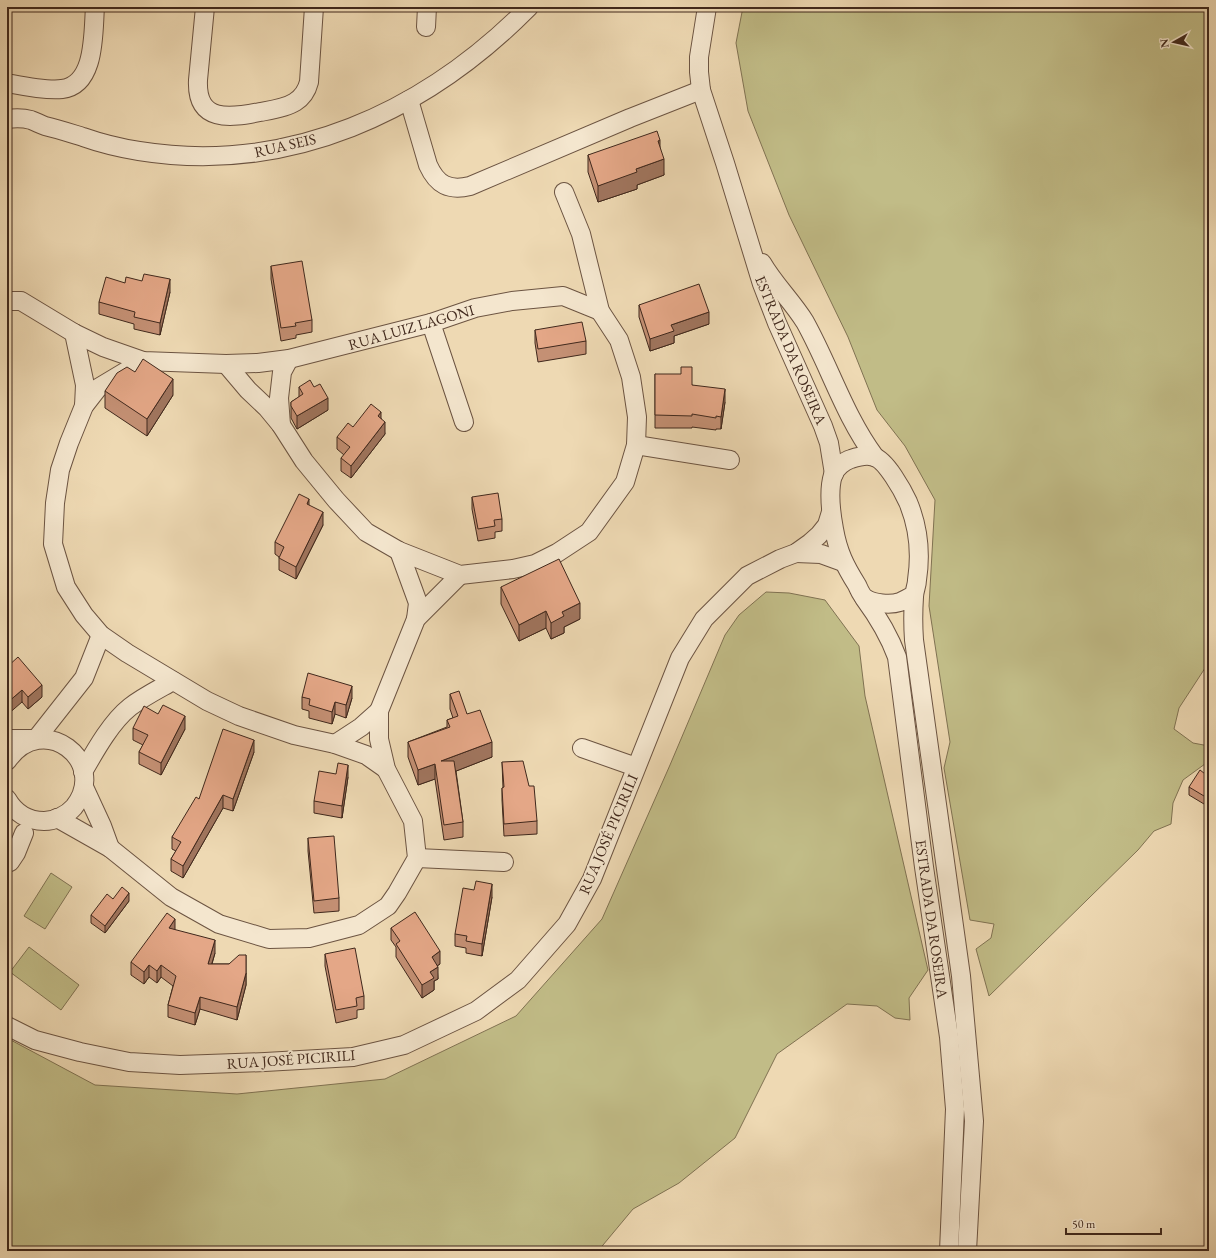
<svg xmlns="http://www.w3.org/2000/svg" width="1216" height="1258" font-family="'EB Garamond',serif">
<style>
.green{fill:#c1bc87;stroke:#807252}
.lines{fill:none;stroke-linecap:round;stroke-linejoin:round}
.minor-casing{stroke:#6c5442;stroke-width:20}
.minor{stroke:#f4e6ce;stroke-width:18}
.wall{fill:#c49074;stroke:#40281c}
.shaded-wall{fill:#a0755e;stroke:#40281c}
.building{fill:#e4a787;stroke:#40281c}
.labels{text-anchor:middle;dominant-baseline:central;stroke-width:4;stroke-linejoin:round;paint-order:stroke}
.street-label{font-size:15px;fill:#40281c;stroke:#f4e6ce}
</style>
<rect width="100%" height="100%" fill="#eed9b3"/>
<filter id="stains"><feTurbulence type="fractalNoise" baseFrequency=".005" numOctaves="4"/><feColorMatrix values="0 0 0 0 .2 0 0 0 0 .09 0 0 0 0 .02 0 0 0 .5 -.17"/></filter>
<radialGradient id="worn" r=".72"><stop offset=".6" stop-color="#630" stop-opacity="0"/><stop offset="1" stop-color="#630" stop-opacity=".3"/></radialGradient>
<g class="green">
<polygon points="743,7 1209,7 1209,662 1179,708 1174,729 1193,743 1209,746 1209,761 1183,780 1173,803 1171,824 1154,831 1138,850 989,996 976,949 991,938 994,924 970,920 944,768 950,742 929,606 935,500 905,446 877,410 848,337 789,215 748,111 736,43"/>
<polygon points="766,592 789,593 825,600 859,646 865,696 928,970 909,998 910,1020 895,1018 877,1006 847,1004 777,1054 735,1138 679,1183 633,1209 598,1251 7,1251 7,1038 95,1085 237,1094 385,1079 516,1016 602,919 670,765 725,635 739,615"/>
<polygon points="51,873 72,887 45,929 24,916"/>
<polygon points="29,947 79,985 61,1010 10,972"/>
</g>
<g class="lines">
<defs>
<g id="minor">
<path d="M 205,7 L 198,80 C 196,123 230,118 260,112 C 271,110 286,108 295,102 C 303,97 307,90 309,82 L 314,7"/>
<polyline points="707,7 699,57 699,72 701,90 725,163 762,284 777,323 823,426 829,443 834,474"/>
<polyline points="426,27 427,7"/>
<path d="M 7,83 C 23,86 46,91 62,89 C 96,85 93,32 95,7"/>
<path d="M 409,100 L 428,165 C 437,185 449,191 470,186 L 630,118 L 701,90"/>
<path d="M 7,119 C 14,118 24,118 31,120 C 36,122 40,124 45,126 C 58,129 70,133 83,137 C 100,143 120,148 139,151 C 289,175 425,112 529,7"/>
<path d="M 762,263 C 774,284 792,301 805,322 C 830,367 844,415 875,457"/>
<polyline points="7,301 21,301 74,333 103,347 143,361 226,364 258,363 289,359 431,323 475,308 512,301 563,296 600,311"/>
<polyline points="431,323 464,422"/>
<polyline points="74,333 85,385 84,406"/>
<polyline points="143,361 98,388 84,406 69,443 60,470 55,503 53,544 66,587 84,615 101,635 127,653 207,701 239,716 294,735 335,744 366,755 386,769"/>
<polyline points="226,364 248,390 267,408 281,425 304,461 336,500 366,532 399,551 460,575 513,569 535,564 557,553 589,532 625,482 636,445 637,417 631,377 619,340 600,311 581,234 564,192"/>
<polyline points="281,425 279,398 282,372 289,359"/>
<polyline points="636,445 730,460"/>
<polyline points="399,551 418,603 416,619"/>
<polyline points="796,553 821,554 843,562"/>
<path d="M 914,595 C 909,597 905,600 900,602 C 891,605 873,604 865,598 C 861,595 859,589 857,585 C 845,566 838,552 834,529 C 831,513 828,491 833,475 C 836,468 844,461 851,459 C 857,457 867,454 874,457 C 886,460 903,491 908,502 C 918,526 921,554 917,580 C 917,586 914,591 914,597 C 913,612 913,626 914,640 L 961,976 L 974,1121 L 967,1251"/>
<path d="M 864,598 C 878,617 889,635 897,657 L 924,867 L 949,1037 L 955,1109 L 949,1251"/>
<polyline points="7,739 36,739 84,678 101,635"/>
<polyline points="335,744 361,727 379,711"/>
<polyline points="582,748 636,767"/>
<path d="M 7,761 C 43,709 110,762 74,807 C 67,815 55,821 44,821 C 28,821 15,813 7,799"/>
<path d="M 83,772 C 95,751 111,722 130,707 C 143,697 159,689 173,681"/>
<polyline points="57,818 110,848 102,826 84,787"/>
<polyline points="110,848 171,897 219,924 269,939 309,938 359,925 388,906 397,893 417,858 413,821 386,769 379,739 379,711 416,619 460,575"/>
<polyline points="417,858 504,862"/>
<polyline points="7,863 10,862 16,853 24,833"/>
<polyline points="7,1026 35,1040 80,1052 129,1062 180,1065 265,1062 353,1057 404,1045 476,1011 518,980 567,924 592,879 680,658 704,619 747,576 780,559 796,553 810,543 819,535 827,525 831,512"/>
</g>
</defs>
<use href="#minor" class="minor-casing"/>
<use href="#minor" class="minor"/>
</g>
<g class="wall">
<polygon points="660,149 664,175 637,185 637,189 598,202 588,172 588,155"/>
<polygon points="271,266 312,320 312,332 296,335 296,338 281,341 271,279"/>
<polygon points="125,283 170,292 160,335 134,329 134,324 99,314 99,302"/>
<polygon points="639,305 709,324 674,336 674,343 650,351 639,317"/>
<polygon points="535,330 586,341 586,354 538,362 535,343"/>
<polygon points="135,372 173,395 147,436 105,408 105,391"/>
<polygon points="655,374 692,385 725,402 721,429 716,429 716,430 692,427 692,428 655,428"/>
<polygon points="299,387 328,410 297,429 291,418 291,402 299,397"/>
<polygon points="381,418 385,434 351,478 341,471 341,458 344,455 337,449 337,437 353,427"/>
<polygon points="472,497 502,519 502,531 495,532 495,538 478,541 472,509"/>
<polygon points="309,505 323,525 296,579 279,570 279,557 275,554 275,542"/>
<polygon points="501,587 580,619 564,627 564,633 551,639 546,628 519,641 501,604"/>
<polygon points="7,667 42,697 28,709 22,702"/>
<polygon points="450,694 467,714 492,757 456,771 463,822 463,837 444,840 435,779 418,785 408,757 408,742 447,727 447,720 453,718 450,709"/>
<polygon points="302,697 352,698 346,718 335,714 332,724 309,718 309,711 302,709"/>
<polygon points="133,728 185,729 161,775 139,764 139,752 143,745 133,740"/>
<polygon points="254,752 233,811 223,808 183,878 171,871 171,859 176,851 172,849 172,837 199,799"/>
<polygon points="502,762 537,821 537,834 504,836 502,800 502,788 503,788"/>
<polygon points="348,777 342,818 314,813 314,801"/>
<polygon points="1209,777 1209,807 1189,795 1189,787"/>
<polygon points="308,838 339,898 339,911 314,913 308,851"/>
<polygon points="492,897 482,956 466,953 466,948 455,946 455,934"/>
<polygon points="113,899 129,901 105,933 91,923 91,915"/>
<polygon points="391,928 440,964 437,966 438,979 434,981 434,990 422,998 396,957 396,947 391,940"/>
<polygon points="175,930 215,953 212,964 229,964 246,955 246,985 237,1020 200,1009 195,1025 168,1017 168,1005 173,986 161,977 157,983 149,977 144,984 131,975 131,962"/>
<polygon points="325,954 364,996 364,1009 357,1010 357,1018 336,1023 325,966"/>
</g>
<g class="shaded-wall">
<polygon points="660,140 660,156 658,141"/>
<polygon points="664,159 664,175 637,185 637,189 598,202 598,186 636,169"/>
<polygon points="170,279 170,292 160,335 160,323"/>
<polygon points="709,312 709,324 674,336 674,343 650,351 650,339 671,325"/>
<polygon points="173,379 173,395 147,436 147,419"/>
<polygon points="725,389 725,402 721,429 721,417"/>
<polygon points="328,398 328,410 297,429 297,416"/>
<polygon points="381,412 381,424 378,416"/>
<polygon points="385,422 385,434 351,478 351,466"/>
<polygon points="309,499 309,511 307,504"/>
<polygon points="323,512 323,525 296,579 296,567"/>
<polygon points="580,603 580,619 564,627 564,633 551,639 551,623 562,612"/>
<polygon points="546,611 546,628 519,641 519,625"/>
<polygon points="42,685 42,697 28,709 28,697"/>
<polygon points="352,686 352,698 346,718 346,705"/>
<polygon points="22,690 22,702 7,715 7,703"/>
<polygon points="335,702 335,714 332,724 332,712"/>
<polygon points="185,716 185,729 161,775 161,763"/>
<polygon points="254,740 254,752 233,811 233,799"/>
<polygon points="492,742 492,757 441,777 441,761"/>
<polygon points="435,764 435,779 418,785 418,770"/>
<polygon points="348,765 348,777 342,818 342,806"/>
<polygon points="223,795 223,808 183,878 183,866"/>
<polygon points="492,884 492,897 482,956 482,944"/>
<polygon points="129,893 129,901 105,933 105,926"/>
<polygon points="175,919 175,931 169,928"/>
<polygon points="215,940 215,953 208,976 208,964"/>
<polygon points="440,951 440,964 432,969 432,957"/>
<polygon points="149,965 149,977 144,984 144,972"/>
<polygon points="161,965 161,977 157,983 157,971"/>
<polygon points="438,967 438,979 434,981 434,990 422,998 422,985 430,972"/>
<polygon points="246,973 246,985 237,1020 237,1007"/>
<polygon points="200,997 200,1009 195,1025 195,1013"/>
</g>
<g class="building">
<polygon points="657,131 660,140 658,141 664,159 636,169 637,172 598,186 588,155"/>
<polygon points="302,261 312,320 295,323 296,326 281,328 271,266"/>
<polygon points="144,274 170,279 160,323 134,317 135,312 99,302 106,277 125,283 126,277 142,281"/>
<polygon points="699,284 709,312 671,325 674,331 650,339 639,305"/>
<polygon points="582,322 586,341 538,349 535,330"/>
<polygon points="143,359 173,379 147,419 105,391 117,373 127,367 135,372"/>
<polygon points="681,367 692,367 692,385 725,389 721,417 716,416 716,418 692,414 692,416 655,415 655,374 681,374"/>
<polygon points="310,380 314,387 320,384 328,398 297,416 291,406 291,402 303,394 299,387"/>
<polygon points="371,404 381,412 378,416 385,422 351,466 341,458 350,447 337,437 348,423 353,427"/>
<polygon points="498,493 502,519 494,520 495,526 478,529 472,497"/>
<polygon points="299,494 309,499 307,504 323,512 296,567 279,558 284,547 275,542"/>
<polygon points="559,559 580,603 562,612 564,616 551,623 546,611 519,625 501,587"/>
<polygon points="18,657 42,685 28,697 22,690 7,703 7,667"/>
<polygon points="308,673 352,686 346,705 335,702 332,712 309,705 310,699 302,697"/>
<polygon points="459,691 467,714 480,710 492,742 441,761 454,761 463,822 444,825 435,764 418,770 408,742 450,727 447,720 458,716 450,694"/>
<polygon points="163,705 185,716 161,763 139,752 148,735 133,728 144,706 158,714"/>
<polygon points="223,729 254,740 233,799 223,795 183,866 171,859 181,842 172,837 196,797 199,799"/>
<polygon points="523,761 529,786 534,786 537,821 504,824 502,788 504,787 502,762"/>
<polygon points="338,763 348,765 342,806 314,801 319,771 336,774"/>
<polygon points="1200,770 1209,777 1209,799 1189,787"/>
<polygon points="334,836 339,898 314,901 308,838"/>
<polygon points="476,881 492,884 482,944 466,941 467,936 455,934 463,888 474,890"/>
<polygon points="122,887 129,893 105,926 91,915 107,894 113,899"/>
<polygon points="415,912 440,951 432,957 438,967 430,972 434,978 422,985 396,944 400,941 391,928"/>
<polygon points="167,913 175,919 169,928 215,940 208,964 229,964 239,955 246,955 246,973 237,1007 200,997 195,1013 168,1005 176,976 161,965 157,971 149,965 144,972 131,962"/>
<polygon points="355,948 364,996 356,998 357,1006 336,1010 325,954"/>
</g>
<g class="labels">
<g class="street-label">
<text transform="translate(285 145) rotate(-13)">RUA SEIS</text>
<text transform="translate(411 327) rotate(-16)">RUA LUIZ LAGONI</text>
<text transform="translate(791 350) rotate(67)">ESTRADA DA ROSEIRA</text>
<text transform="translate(608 834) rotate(-67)">RUA JOSÉ PICIRILI</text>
<text transform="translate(932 919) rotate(82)">ESTRADA DA ROSEIRA</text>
<text transform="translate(291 1059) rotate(-4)">RUA JOSÉ PICIRILI</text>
</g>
</g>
<rect width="1216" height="1258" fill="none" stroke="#eed9b3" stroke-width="24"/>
<rect x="8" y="8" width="1200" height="1242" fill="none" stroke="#40281c" stroke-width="2"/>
<rect x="12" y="12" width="1192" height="1234" fill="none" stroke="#40281c"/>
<g transform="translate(1174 42) rotate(262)" stroke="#f4e6ce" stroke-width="3" paint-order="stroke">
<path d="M0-3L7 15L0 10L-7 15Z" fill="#40281c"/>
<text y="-6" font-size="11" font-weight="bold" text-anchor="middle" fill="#40281c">N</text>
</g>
<path d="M1066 1228v6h95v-6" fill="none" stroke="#40281c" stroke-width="2"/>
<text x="1072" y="1228" font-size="12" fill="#40281c" stroke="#f4e6ce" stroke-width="3" paint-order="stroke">50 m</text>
<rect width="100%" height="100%" filter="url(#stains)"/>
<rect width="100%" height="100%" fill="url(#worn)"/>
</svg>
